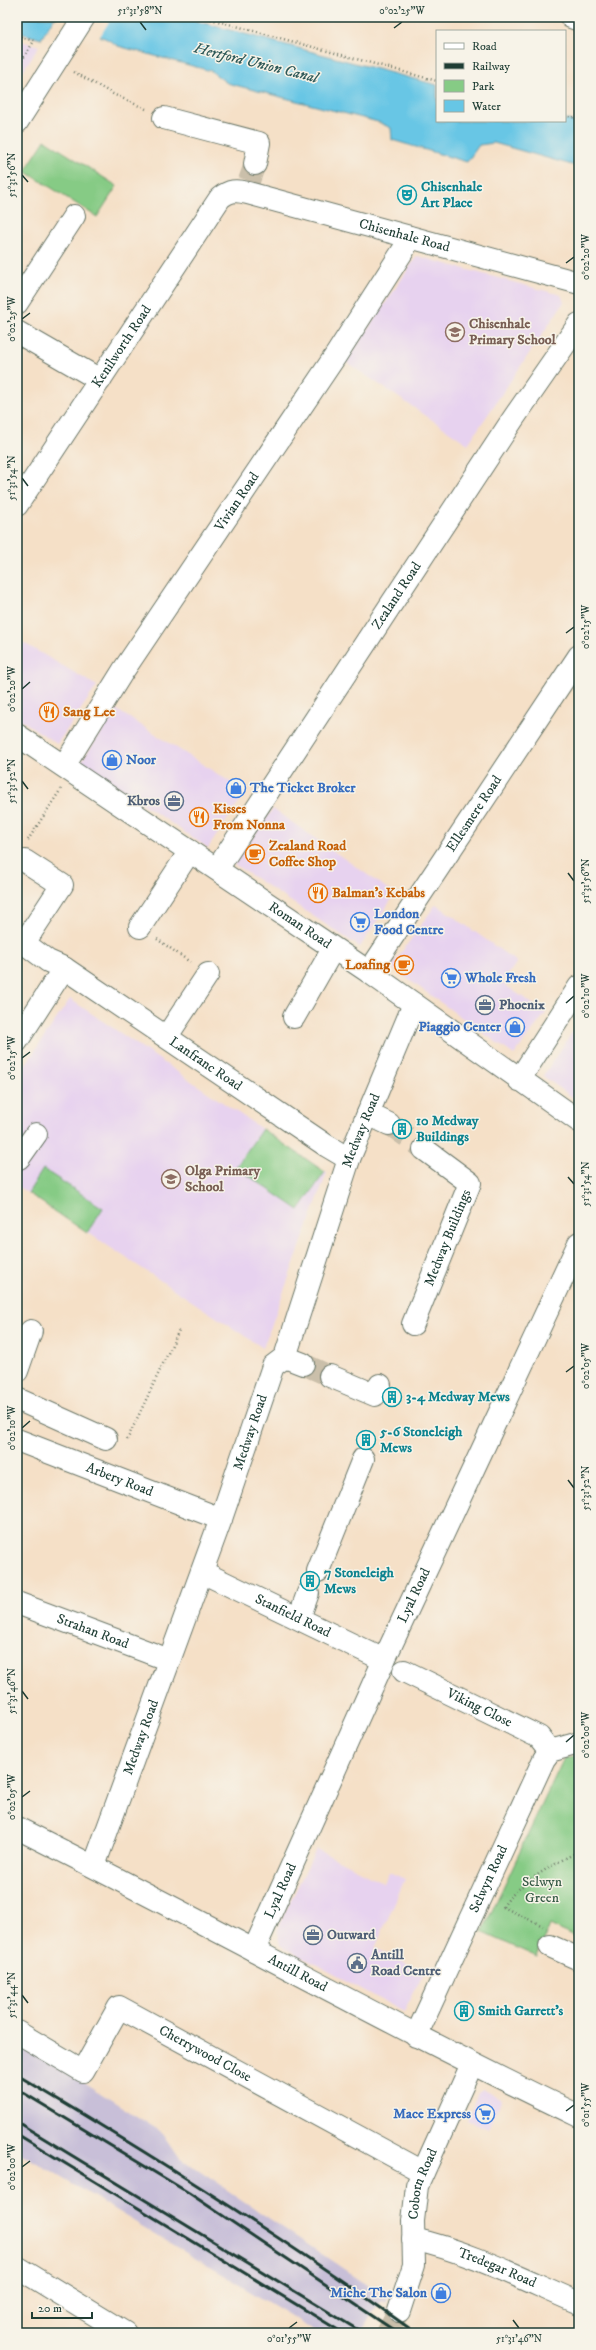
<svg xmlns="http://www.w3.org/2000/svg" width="596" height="2350" font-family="'IM FELL DW Pica',serif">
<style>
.built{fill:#e7d2ef}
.industrial{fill:#c8bfd8}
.green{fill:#86cb85;stroke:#52845c}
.water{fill:#67c6e5;stroke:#43828c}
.pier{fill:#f5e0c7}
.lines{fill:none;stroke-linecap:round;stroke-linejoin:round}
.minor-tunnel{stroke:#cabfaa;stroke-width:22;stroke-dasharray:22 11;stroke-linecap:butt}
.minor-casing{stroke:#6a7667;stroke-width:24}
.major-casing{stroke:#6a7667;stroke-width:24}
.path{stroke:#6a7667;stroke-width:2.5;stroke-dasharray:1 3;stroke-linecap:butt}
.minor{stroke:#fff;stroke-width:22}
.major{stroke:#fff;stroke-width:22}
.rail{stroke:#1f3d34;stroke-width:3}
.ticks{fill:none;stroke:#1f3d34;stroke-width:1.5}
.labels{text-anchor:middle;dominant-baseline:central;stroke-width:3;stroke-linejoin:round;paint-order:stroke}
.culture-label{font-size:14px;font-weight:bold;fill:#0d838f;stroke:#f7f3e8;text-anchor:start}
.street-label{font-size:14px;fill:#1f3d34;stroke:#f7f3e8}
.education-label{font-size:14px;font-weight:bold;fill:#785e54;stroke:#f7f3e8;text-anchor:start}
.food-label{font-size:14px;font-weight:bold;fill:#c56008;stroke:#f7f3e8;text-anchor:start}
.shop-label{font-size:14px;font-weight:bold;fill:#366cbe;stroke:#f7f3e8;text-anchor:start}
.service-label{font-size:14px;font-weight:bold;fill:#4e5e75;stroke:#f7f3e8;text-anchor:start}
.park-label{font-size:14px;fill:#345944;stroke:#f7f3e8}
.water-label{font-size:15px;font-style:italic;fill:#2d5857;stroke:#f7f3e8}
.neatline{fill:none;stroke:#1f3d34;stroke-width:1.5}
.ticks-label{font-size:10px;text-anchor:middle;fill:#1f3d34}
</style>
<rect width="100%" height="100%" fill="#f7f3e8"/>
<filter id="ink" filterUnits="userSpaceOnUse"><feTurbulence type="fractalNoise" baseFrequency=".025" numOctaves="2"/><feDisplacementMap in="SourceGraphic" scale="8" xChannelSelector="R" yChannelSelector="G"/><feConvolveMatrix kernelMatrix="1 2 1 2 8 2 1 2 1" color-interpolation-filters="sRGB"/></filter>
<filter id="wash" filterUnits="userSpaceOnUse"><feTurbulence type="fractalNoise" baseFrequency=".012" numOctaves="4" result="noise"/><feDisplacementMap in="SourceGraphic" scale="16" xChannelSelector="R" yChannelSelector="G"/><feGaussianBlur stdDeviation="0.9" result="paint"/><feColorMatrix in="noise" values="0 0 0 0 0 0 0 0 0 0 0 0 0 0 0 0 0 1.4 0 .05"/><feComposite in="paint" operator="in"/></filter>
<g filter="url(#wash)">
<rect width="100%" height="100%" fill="#f5e0c7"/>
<g class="built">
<polygon points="17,40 39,46 17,80"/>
<polygon points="417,256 561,295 564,302 468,444 346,362"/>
<polygon points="17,639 97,686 57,744 17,717"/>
<polygon points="117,710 246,792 208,848 81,762"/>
<polygon points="273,809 395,894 360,947 234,864"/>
<polygon points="436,904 517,962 502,983 546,1013 514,1055 391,967"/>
<polygon points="70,999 327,1173 263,1348 17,1186 17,1077"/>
<polygon points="579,1022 579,1102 543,1076"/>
<polygon points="316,1849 384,1883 389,1872 405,1879 375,1948 424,1973 404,2012 280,1945 277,1933 281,1921"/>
<polygon points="483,2090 502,2099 488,2129 467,2119 478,2093"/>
</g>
<polygon class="industrial" points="17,2040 163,2133 180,2158 388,2299 385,2303 381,2300 360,2333 319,2333 17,2151"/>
<g class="green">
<polygon points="45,140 117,186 97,217 25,171"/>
<polygon points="262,1129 325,1172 299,1210 236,1167"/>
<polygon points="43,1169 103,1208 87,1233 28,1193"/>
<polygon points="579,1755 579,1939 550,1925 537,1957 482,1932 564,1758"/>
</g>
<polygon class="water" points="17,17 181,17 437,85 437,121 565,121 565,119 579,123 579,167 494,143 479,145 467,162 392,140 391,128 378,122 227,83 211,71 118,46 107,39 54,18 41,39 17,32"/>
<polygon class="pier" points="57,17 112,17 99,38 55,21"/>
</g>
<g filter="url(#ink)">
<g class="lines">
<g class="minor-tunnel">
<polyline points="249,181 255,164"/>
<polyline points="389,1124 424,1149"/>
<polyline points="303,1364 330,1376"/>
<polyline points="387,2333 399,2311"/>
</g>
<defs>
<g id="minor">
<polyline points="164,118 259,143 255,164"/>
<polyline points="17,303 74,216"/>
<polyline points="17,332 100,380"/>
<path id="s1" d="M 17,505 L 220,198 C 230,190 236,190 248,193 L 579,283"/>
<path id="s2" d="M 64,766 L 123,671 L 336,355 L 404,249 L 409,237"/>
<path id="s3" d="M 25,861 L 62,885 L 24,943 L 48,961 L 64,968 L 327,1146 L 349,1159"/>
<path id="s4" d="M 217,869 L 513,419 L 579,324"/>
<polyline points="140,927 190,851"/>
<path id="s5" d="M 369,972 L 579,656"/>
<polyline points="294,1017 333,949"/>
<polyline points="167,1036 208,974"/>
<polyline points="17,1041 64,968"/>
<polyline points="519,1080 579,987"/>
<polyline points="368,1114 389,1124"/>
<polyline points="17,1157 19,1158 36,1134"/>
<path id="s6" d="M 413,1324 L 470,1183 L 424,1149"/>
<polyline points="285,1357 303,1364"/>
<polyline points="17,1371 31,1331"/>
<polyline points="330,1376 375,1395 380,1385"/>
<polyline points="17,1399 106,1439"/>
<path id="s7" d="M 17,1440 L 221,1519"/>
<polyline points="318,1571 363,1459"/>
<path id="s8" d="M 202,1572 L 384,1660"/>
<path id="s9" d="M 17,1603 L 169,1660"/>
<polyline points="299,1618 308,1593"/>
<path id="s10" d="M 404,1671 L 539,1737 L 550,1751"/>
<path id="s11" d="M 17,1828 C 206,1922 389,2025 579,2116"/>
<path id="s12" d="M 94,1866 L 221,1519 L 273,1366 L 285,1357 L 349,1159 L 414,1004"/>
<polyline points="550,1946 579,1959"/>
<path id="s13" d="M 254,1950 L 384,1660 L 579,1243"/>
<path id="s14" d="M 17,2032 L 83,2071 L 119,2007 L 423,2172"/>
<path id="s15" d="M 416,2036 L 544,1759 L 550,1751 L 579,1743"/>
<path id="s16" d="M 413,2239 C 471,2252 525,2280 579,2303"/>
<polyline points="17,2267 125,2333"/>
<path id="s17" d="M 399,2311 L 414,2265 L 413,2221 L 417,2186 L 472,2064"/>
</g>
<g id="major">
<polyline points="571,17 579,20"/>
<polyline points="17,122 84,17"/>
<path id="s18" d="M 17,735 L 369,972 L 579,1121"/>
</g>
</defs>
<use href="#minor" class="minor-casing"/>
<use href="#major" class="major-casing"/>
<g class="path">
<polyline points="203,17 437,81"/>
<polyline points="17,36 34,41 17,68"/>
<polyline points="74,72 113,94 146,109"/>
<polyline points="565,115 579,119"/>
<polyline points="28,840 61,789"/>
<polyline points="157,939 190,962"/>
<polyline points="127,1440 179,1330"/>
<path d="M 503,1907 C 513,1887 558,1861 578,1852"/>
<polyline points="503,1907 543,1926"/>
</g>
<use href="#minor" class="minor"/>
<use href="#major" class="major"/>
<g class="rail">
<path d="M 17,2075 C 154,2156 287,2240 416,2333"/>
<polyline points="17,2089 189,2193 398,2333"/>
<polyline points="17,2122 363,2333"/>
<polyline points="17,2134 343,2333"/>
</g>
</g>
</g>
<path class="ticks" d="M 140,22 L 146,30M 394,28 L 402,22M 22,175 L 28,182M 566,263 L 574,257M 22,319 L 30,313M 22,478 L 28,486M 566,633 L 574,627M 22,689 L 30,682M 22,781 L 28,789M 568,873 L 574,881M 566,1003 L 574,996M 22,1058 L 30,1052M 568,1177 L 574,1184M 566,1372 L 574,1366M 22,1428 L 30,1421M 568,1480 L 574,1488M 22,1691 L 28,1699M 566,1742 L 574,1735M 22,1797 L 30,1791M 22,1995 L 28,2003M 566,2111 L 574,2105M 22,2167 L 30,2161M 513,2320 L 519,2328M 289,2328 L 297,2322"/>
<defs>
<symbol id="theatre-ring" viewBox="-11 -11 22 22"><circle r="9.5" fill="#f7f3e8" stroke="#0f9aa8" stroke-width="1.5"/><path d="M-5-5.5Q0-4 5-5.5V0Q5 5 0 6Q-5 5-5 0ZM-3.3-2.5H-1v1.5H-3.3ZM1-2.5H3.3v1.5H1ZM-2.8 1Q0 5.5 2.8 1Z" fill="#0f9aa8"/></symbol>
<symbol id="school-ring" viewBox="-11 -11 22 22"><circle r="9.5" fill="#f7f3e8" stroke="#8d6e63" stroke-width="1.5"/><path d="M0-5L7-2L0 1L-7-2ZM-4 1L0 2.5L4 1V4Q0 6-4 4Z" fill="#8d6e63"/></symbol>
<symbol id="restaurant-ring" viewBox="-11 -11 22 22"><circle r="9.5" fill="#f7f3e8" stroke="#e8710a" stroke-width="1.5"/><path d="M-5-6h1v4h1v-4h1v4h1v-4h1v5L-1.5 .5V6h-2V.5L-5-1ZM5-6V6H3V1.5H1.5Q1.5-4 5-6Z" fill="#e8710a"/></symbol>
<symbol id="shop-ring" viewBox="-11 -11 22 22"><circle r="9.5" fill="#f7f3e8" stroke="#3f7fe0" stroke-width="1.5"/><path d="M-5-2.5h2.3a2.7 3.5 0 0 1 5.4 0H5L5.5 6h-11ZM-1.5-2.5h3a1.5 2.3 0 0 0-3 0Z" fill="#3f7fe0"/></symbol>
<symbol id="office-ring" viewBox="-11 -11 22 22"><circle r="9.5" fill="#f7f3e8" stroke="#5c6f8a" stroke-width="1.5"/><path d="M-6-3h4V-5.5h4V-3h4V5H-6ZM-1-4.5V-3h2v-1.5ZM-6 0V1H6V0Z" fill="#5c6f8a"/></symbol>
<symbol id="cafe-ring" viewBox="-11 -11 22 22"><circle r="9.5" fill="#f7f3e8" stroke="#e8710a" stroke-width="1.5"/><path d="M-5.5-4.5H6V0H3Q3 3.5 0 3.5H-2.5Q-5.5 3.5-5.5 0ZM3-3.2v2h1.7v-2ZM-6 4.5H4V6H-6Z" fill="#e8710a"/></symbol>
<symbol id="supermarket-ring" viewBox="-11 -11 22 22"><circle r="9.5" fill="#f7f3e8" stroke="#3f7fe0" stroke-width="1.5"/><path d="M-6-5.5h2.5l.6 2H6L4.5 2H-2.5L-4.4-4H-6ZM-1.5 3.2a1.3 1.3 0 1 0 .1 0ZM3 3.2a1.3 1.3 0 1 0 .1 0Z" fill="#3f7fe0"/></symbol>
<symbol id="building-ring" viewBox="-11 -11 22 22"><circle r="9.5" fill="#f7f3e8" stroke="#0f9aa8" stroke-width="1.5"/><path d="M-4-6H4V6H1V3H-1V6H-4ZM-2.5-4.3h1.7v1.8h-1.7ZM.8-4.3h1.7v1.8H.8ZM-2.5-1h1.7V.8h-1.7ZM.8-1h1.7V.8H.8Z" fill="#0f9aa8"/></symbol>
<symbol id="civic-ring" viewBox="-11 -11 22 22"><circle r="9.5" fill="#f7f3e8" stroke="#5c6f8a" stroke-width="1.5"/><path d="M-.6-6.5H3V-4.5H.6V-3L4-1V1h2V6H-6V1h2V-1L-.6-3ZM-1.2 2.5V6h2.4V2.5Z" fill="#5c6f8a"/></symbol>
</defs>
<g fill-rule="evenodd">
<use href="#theatre-ring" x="396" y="184" width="22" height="22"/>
<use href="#school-ring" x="444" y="321" width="22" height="22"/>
<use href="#restaurant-ring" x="38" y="701" width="22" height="22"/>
<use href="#shop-ring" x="101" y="749" width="22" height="22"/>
<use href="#shop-ring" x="225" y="777" width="22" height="22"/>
<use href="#office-ring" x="163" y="790" width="22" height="22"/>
<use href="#restaurant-ring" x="188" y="806" width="22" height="22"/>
<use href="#cafe-ring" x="244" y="843" width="22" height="22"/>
<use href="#restaurant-ring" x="307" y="882" width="22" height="22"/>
<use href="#supermarket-ring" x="349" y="911" width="22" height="22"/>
<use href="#cafe-ring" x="393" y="954" width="22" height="22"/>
<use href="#supermarket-ring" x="440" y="967" width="22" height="22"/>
<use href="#office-ring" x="474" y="994" width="22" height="22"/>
<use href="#shop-ring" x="504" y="1016" width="22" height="22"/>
<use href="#building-ring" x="391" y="1118" width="22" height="22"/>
<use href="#school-ring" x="160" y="1168" width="22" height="22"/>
<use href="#building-ring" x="381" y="1386" width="22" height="22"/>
<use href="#building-ring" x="355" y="1429" width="22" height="22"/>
<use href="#building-ring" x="299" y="1570" width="22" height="22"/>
<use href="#office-ring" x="302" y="1924" width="22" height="22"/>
<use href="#civic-ring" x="346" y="1952" width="22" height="22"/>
<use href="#building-ring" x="453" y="2000" width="22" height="22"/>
<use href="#supermarket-ring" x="474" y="2103" width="22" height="22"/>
<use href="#shop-ring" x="430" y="2282" width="22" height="22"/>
</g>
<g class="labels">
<g class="culture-label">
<text x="421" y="187">Chisenhale<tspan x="421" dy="16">Art Place</tspan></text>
<text x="416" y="1121">10 Medway<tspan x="416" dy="16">Buildings</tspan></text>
<text x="406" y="1397">3-4 Medway Mews</text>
<text x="380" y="1432">5-6 Stoneleigh<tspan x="380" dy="16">Mews</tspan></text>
<text x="324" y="1573">7 Stoneleigh<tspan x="324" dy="16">Mews</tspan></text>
<text x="478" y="2011">Smith Garrett's</text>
</g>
<g class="street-label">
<text stroke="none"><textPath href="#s1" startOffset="560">Chisenhale Road</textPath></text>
<text stroke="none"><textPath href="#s1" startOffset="190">Kenilworth Road</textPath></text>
<text stroke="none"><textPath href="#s2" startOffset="316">Vivian Road</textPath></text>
<text stroke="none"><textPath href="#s4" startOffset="327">Zealand Road</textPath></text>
<text stroke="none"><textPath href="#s5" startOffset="190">Ellesmere Road</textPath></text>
<text stroke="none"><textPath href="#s18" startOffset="341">Roman Road</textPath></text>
<text stroke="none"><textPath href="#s3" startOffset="332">Lanfranc Road</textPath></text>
<text stroke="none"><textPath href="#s12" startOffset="785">Medway Road</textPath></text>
<text stroke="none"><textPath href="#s6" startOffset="93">Medway Buildings</textPath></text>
<text stroke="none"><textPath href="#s12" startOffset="461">Medway Road</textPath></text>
<text stroke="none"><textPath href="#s7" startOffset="110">Arbery Road</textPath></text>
<text stroke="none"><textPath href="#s13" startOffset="389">Lyal Road</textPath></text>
<text stroke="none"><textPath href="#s8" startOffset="101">Stanfield Road</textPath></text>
<text stroke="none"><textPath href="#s9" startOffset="81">Strahan Road</textPath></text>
<text stroke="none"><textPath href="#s10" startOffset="84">Viking Close</textPath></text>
<text stroke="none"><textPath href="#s12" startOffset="137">Medway Road</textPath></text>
<text stroke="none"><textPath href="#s15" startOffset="173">Selwyn Road</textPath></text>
<text stroke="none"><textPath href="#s13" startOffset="65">Lyal Road</textPath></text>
<text stroke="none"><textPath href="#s11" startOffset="316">Antill Road</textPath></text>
<text stroke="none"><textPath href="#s14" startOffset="248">Cherrywood Close</textPath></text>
<text stroke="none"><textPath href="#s17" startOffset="131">Coborn Road</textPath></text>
<text stroke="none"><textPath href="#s16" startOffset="89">Tredegar Road</textPath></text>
</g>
<g class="education-label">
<text x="469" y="324">Chisenhale<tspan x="469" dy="16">Primary School</tspan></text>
<text x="185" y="1171">Olga Primary<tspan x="185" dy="16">School</tspan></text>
</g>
<g class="food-label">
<text x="63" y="712">Sang Lee</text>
<text x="213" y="809">Kisses<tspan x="213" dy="16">From Nonna</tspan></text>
<text x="269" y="846">Zealand Road<tspan x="269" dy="16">Coffee Shop</tspan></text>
<text x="332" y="893">Balman's Kebabs</text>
<text x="390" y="965" text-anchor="end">Loafing</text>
</g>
<g class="shop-label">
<text x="126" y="760">Noor</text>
<text x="250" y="788">The Ticket Broker</text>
<text x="374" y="914">London<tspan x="374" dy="16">Food Centre</tspan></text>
<text x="465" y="978">Whole Fresh</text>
<text x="501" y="1027" text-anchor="end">Piaggio Center</text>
<text x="471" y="2114" text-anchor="end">Mace Express</text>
<text x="427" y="2293" text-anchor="end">Miche The Salon</text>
</g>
<g class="service-label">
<text x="160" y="801" text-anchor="end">Kbros</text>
<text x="499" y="1005">Phoenix</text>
<text x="327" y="1935">Outward</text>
<text x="371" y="1955">Antill<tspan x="371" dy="16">Road Centre</tspan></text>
</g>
<g class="park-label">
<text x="542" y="1882">Selwyn<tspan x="542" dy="16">Green</tspan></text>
</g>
<g class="water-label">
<text transform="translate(256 63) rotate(14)">Hertford Union Canal</text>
</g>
</g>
<rect width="596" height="2350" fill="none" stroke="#f7f3e8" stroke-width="44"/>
<rect x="436" y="30" width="130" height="92" fill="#f7f3e8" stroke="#a1aaa0"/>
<rect x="444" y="43" width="20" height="6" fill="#ffffff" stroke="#a1aaa0"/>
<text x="472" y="50" font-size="12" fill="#1f3d34">Road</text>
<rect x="444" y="63" width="20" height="6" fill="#1f3d34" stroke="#a1aaa0"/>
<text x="472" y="70" font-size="12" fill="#1f3d34">Railway</text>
<rect x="444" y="80" width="20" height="12" fill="#86cb85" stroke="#a1aaa0"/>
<text x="472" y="90" font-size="12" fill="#1f3d34">Park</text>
<rect x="444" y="100" width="20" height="12" fill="#67c6e5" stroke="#a1aaa0"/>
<text x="472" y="110" font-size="12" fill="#1f3d34">Water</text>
<path d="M32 2312v6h60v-6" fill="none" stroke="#1f3d34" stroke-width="2"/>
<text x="38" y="2312" font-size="12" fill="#1f3d34" stroke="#f7f3e8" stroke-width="3" paint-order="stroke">20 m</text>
<rect x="22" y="22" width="552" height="2306" class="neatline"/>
<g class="ticks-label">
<text x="140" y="14">51°31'58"N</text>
<text x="402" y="14">0°02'25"W</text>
<text transform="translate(11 175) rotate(-90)" y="4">51°31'56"N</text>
<text transform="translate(585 257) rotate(-90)" y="4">0°02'20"W</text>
<text transform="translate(11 319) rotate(-90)" y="4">0°02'25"W</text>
<text transform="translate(11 478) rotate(-90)" y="4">51°31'54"N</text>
<text transform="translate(585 627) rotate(-90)" y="4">0°02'15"W</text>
<text transform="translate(11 689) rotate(-90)" y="4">0°02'20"W</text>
<text transform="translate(11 781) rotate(-90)" y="4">51°31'52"N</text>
<text transform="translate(585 881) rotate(-90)" y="4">51°31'56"N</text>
<text transform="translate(585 996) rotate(-90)" y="4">0°02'10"W</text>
<text transform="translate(11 1058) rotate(-90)" y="4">0°02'15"W</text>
<text transform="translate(585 1184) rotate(-90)" y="4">51°31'54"N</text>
<text transform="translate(585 1366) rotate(-90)" y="4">0°02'05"W</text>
<text transform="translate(11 1428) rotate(-90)" y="4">0°02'10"W</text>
<text transform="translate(585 1488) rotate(-90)" y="4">51°31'52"N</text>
<text transform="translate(11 1691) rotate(-90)" y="4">51°31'46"N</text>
<text transform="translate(585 1735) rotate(-90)" y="4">0°02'00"W</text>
<text transform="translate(11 1797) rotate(-90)" y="4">0°02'05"W</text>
<text transform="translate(11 1995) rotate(-90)" y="4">51°31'44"N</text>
<text transform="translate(585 2105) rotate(-90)" y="4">0°01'55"W</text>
<text transform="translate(11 2167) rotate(-90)" y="4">0°02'00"W</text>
<text x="289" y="2342">0°01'55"W</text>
<text x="519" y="2342">51°31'46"N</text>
</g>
</svg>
